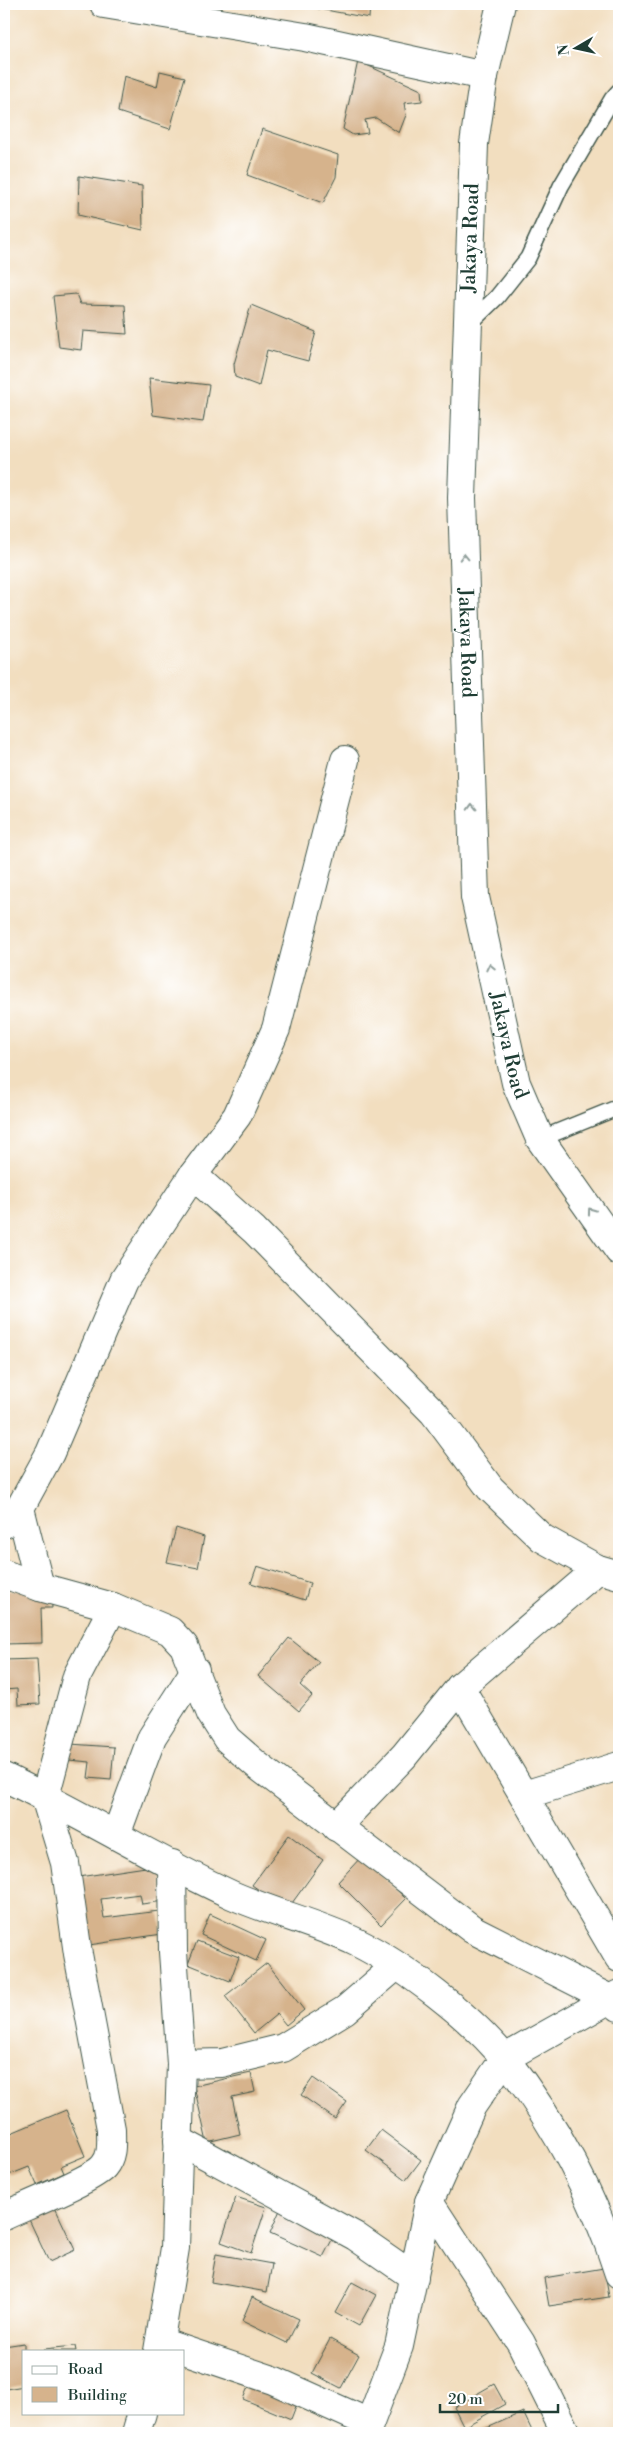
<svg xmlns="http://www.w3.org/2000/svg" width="623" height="2437" font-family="'Libre Bodoni',serif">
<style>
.building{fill:#d6b38c}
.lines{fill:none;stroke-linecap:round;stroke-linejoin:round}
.service-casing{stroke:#3f5549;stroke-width:18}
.minor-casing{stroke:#3f5549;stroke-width:30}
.service{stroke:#fff;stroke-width:15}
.minor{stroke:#fff;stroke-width:28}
.oneway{stroke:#8f9e9a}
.labels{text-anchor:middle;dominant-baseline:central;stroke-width:4;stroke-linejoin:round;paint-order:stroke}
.street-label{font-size:20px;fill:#1f3d34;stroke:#fff}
</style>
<rect width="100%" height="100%" fill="#fff"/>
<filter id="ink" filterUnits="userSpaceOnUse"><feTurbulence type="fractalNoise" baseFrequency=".02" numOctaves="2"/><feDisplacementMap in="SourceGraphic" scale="10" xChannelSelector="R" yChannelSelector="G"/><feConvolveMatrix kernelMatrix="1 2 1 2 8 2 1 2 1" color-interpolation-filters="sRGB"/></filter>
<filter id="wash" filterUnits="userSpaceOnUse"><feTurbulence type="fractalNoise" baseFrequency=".0096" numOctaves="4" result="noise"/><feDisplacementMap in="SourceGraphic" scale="20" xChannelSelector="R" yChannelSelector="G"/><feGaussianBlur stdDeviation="1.12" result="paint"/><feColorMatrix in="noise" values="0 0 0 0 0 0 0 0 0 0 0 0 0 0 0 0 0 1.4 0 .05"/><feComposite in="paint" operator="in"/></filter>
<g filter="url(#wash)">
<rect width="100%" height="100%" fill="#f2debf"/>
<g id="blocks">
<g class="building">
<polygon points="298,4 370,4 369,18 298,5"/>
<polygon points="358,61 421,90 422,101 404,103 406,115 399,133 376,118 365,120 368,133 353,135 343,129"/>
<polygon points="160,71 185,77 170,129 118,112 124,76 157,87"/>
<polygon points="262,129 338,155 336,177 323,203 247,175"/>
<polygon points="79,176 142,186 143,230 78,215"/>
<polygon points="76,294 80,304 125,305 127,334 83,331 81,350 59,347 53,296"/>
<polygon points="251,305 316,332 308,361 267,350 259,386 235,377 234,364"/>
<polygon points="149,378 209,385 203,422 153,415"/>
<polygon points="176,1528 204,1537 198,1568 167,1562"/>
<polygon points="257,1566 310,1583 305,1600 251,1583"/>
<polygon points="51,1590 52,1608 41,1608 42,1643 4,1644 4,1591"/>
<polygon points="289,1638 319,1662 300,1685 312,1696 299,1711 258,1676"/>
<polygon points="37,1659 40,1704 18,1705 17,1689 4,1690 4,1660"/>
<polygon points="70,1744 114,1747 111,1780 88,1778 90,1762 69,1760"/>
<polygon points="289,1835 323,1860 287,1910 252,1885"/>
<polygon points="362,1856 406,1899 381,1925 338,1882"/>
<polygon points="159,1865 164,1901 142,1904 140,1894 101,1899 104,1918 159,1911 162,1934 89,1945 79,1877"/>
<polygon points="210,1914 266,1940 256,1961 201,1935"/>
<polygon points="197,1941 239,1957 230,1981 188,1964"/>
<polygon points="267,1963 304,2010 286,2025 277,2014 254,2033 225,1996"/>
<polygon points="251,2073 255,2092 232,2097 240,2134 207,2142 194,2086"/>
<polygon points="313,2078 347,2102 335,2119 301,2095"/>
<polygon points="66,2110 85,2156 61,2166 64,2173 37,2185 29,2167 9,2175 4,2162 4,2136"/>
<polygon points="381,2130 421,2160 406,2180 366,2150"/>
<polygon points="236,2197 266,2207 251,2253 221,2242"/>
<polygon points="51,2199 75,2250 49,2262 25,2211"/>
<polygon points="280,2210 334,2236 323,2257 270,2233"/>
<polygon points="216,2254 272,2264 267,2292 211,2282"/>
<polygon points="604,2268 609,2297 549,2306 544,2278"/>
<polygon points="352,2282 376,2295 359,2326 335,2313"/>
<polygon points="252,2297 299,2319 287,2343 242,2321"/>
<polygon points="330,2339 359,2355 341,2388 312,2373"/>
<polygon points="24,2343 24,2386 6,2389 4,2346"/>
<polygon points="75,2346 76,2351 44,2351 44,2349"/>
<polygon points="251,2380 298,2401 291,2419 243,2399"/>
<polygon points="494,2384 505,2404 464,2427 454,2407"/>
<polygon points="523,2412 533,2433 476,2433"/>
</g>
</g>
</g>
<g filter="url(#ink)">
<use href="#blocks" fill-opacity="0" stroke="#3f5549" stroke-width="1"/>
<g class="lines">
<defs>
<g id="service">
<polyline points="468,325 497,297 528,258 561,186 612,99 619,91"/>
<polyline points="540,1139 619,1107"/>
</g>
<g id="minor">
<polyline points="104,4 305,37 484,76"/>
<path id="s1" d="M 501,4 L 484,76 L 474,144 L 462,498 L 475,897 L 516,1083 L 540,1139 L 619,1251"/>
<polyline points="193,1175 254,1230 434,1413 490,1488 542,1538 598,1569 619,1575"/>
<polyline points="20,1508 40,1587"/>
<polyline points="4,1524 20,1508 50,1453 124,1280 193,1175 237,1116 276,1029 345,760"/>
<polyline points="4,1574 40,1587 113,1607 170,1631 184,1646 211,1714 227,1739 258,1766 472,1929 610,1999 619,2007"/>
<polyline points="460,1687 619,1958"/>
<path d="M 4,1777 C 81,1814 154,1859 232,1895 C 273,1913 316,1923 356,1942 C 403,1965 473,2018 505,2059 C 555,2122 595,2198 619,2274"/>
<polyline points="524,1795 619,1766"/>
<polyline points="336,1827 404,1756 460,1687 598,1569"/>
<polyline points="116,1835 152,1737 195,1670"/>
<polyline points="181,2064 222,2063 283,2048 345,2010 396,1966"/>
<polyline points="178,2140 355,2236 414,2277"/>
<polyline points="429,2202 521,2343 566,2433"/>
<path d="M 4,2216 C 23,2207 94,2179 104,2166 C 113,2155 111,2143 111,2129 L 78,1954 L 65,1863 L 45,1797 L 77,1676 L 113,1607"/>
<polyline points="160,2342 273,2380 369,2423"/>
<polyline points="158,2351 175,2248 181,2064 173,1952 172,1864"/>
<polyline points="136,2433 142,2413"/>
<polyline points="366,2433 399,2346 429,2202 472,2106 505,2058 619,1994"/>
</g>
</defs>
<use href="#service" class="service-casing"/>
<use href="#minor" class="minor-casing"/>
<use href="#service" class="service"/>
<use href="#minor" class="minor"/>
</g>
<defs><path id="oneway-chevron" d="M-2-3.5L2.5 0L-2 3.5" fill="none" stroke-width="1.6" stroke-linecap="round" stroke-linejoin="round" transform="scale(1.25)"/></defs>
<g class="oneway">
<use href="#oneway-chevron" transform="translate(464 557) rotate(-92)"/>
<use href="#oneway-chevron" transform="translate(472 807) rotate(-92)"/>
<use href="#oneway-chevron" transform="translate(490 967) rotate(-103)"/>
<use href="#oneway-chevron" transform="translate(591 1211) rotate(-126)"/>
</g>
</g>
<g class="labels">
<g class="street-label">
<text transform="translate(471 238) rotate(-88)">Jakaya Road</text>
<text stroke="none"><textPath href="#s1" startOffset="642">Jakaya Road</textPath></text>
<text stroke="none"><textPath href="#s1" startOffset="1048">Jakaya Road</textPath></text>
</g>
</g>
<rect width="623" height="2437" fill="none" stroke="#fff" stroke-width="20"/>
<rect x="22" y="2350" width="162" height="65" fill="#ffffff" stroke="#a5b1ae"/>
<rect x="32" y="2366" width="25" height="8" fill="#ffffff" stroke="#a5b1ae"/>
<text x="68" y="2374" font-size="15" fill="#1f3d34">Road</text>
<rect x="32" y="2387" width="25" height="15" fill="#d6b38c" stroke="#a5b1ae"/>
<text x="68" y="2400" font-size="15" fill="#1f3d34">Building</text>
<g transform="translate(576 48) rotate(261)" stroke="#ffffff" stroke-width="4" paint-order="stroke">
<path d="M0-4L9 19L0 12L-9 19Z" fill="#1f3d34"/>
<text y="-8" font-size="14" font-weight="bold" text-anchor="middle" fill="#1f3d34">N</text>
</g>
<path d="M440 2404v8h118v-8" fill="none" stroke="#1f3d34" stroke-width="2.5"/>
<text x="448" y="2404" font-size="15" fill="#1f3d34" stroke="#ffffff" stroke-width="4" paint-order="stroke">20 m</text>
</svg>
